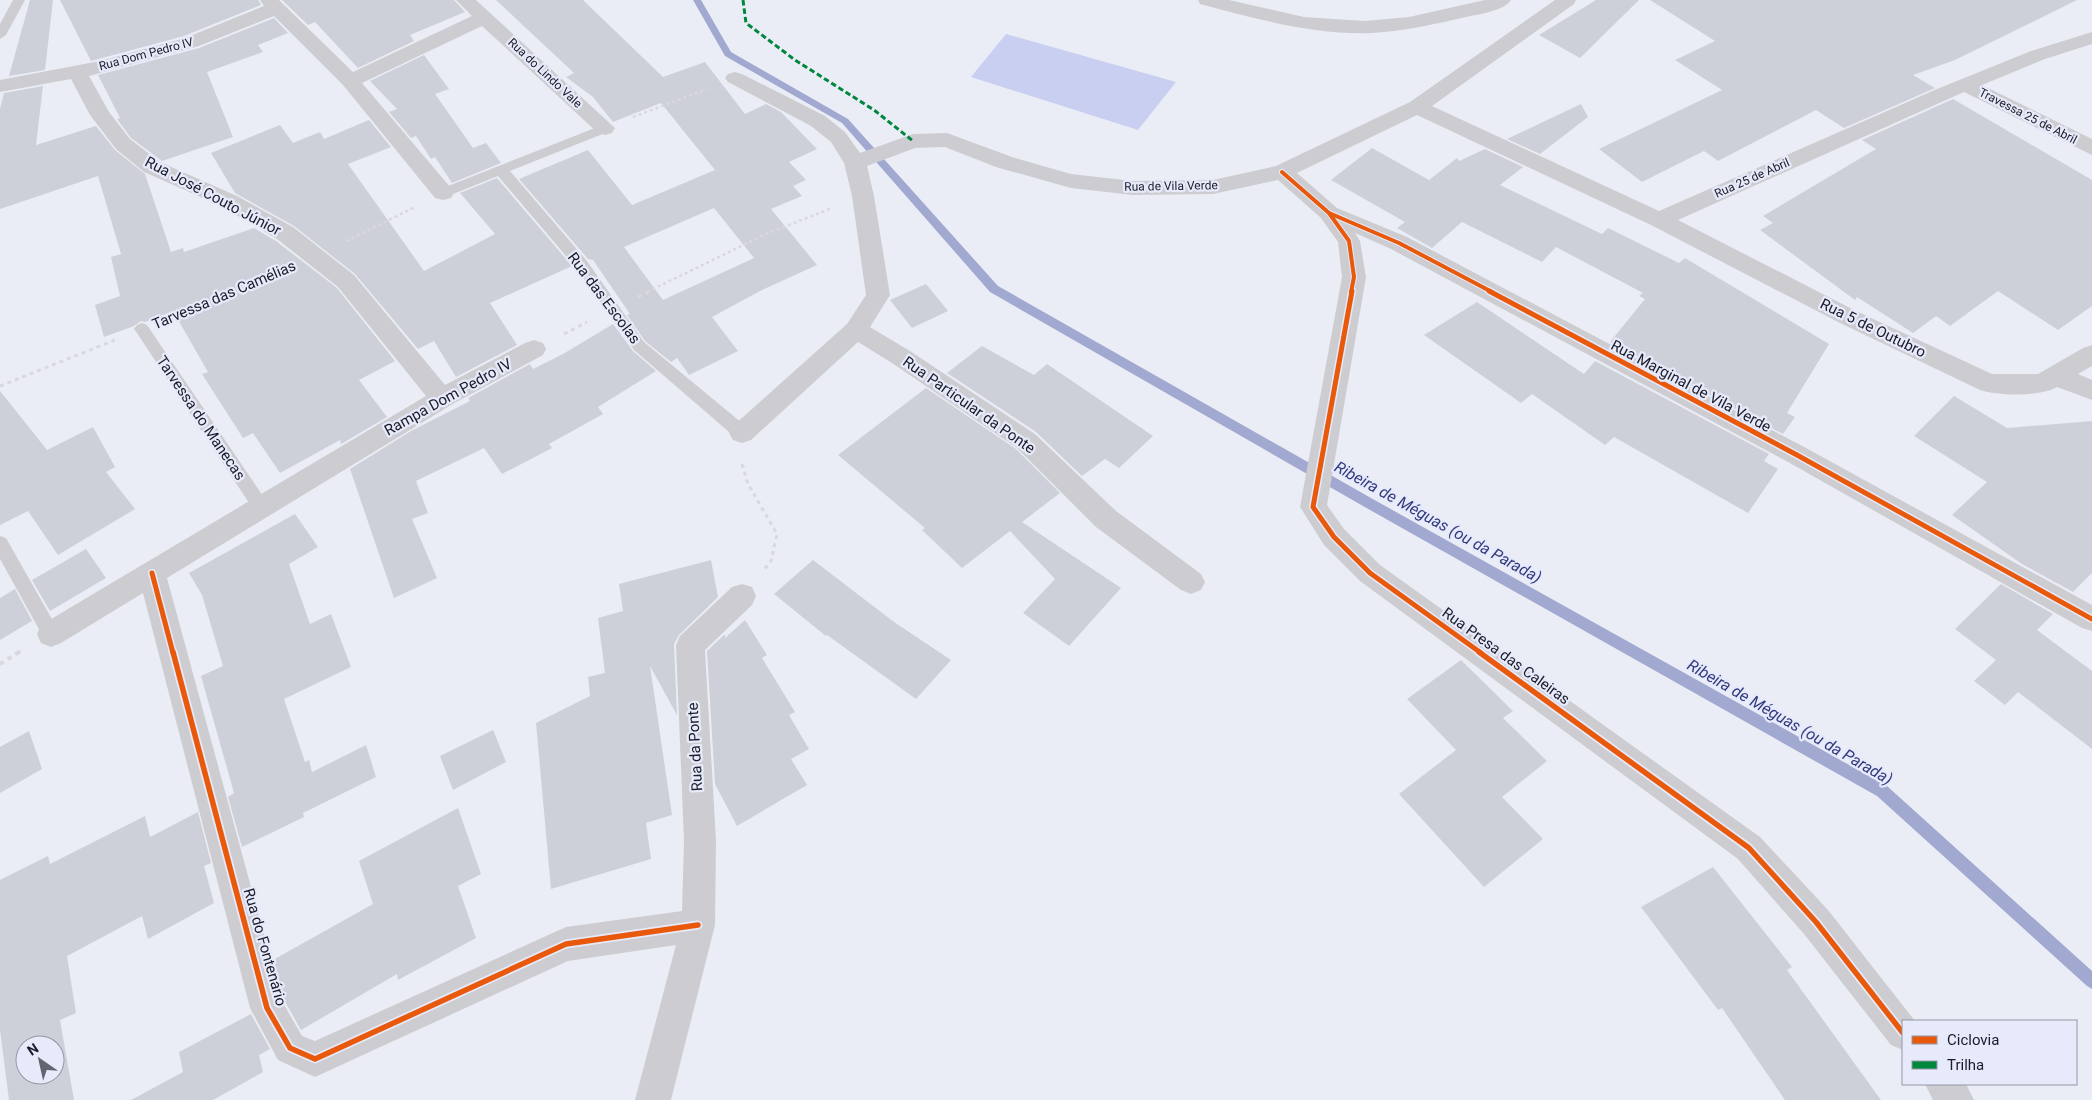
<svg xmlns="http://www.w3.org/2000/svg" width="2092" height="1100" font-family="Roboto,sans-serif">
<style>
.green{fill:#c8cff1}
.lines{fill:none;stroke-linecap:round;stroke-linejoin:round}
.stream{fill:#a2a9d1;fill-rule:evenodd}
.building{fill:#ced0d9;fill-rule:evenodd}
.path-far2{stroke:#d8d9dc;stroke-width:2.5;stroke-dasharray:3 3;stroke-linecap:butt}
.path-far1{stroke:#d8d9dc;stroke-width:3;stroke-dasharray:4 4;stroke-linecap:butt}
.path{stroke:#d8d9dc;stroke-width:4;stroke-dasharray:4.5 4.5;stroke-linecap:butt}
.service{fill:#cdcdd1;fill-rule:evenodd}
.minor{fill:#cdcdd1;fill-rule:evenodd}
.quiet{stroke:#00873e;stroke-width:3;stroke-dasharray:5.5 3;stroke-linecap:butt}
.cycleway-far2-casing{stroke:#e6eafb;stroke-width:6}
.cycleway-far1-casing{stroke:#e6eafb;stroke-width:8}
.cycleway-casing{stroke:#e6eafb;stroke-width:9}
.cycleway-far2{stroke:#e8590c;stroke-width:4}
.cycleway-far1{stroke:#e8590c;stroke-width:5}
.cycleway{stroke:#e8590c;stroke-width:5.5}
.labels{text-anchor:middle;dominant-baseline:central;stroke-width:4.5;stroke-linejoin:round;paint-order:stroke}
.far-street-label{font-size:12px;fill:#1a1c27;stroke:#e6eafb}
.street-label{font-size:15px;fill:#1a1c27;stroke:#e6eafb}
.water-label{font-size:16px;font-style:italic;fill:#343b7c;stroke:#e6eafb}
</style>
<rect width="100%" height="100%" fill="#ebedf6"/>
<polygon class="green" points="1006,34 1176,82 1138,130 971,77"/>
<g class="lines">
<polygon class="stream" points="693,0 701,0 731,52 848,119 998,286 1371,498 1887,786 2092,971 2092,989 2087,986 1877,796 1363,506 990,292 842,123 725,56"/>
</g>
<g class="building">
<polygon points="30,0 53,0 45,70 9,76"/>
<polygon points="60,0 258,0 261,5 184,36 91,61"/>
<polygon points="282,0 454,0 465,12 410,35 414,41 358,68 315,22 308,25"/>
<path d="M 496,0 L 583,0 L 663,77 L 705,62 L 745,114 L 766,104 L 781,112 L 817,149 L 789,162 L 806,180 L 793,186 L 802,196 L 771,209 L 817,265 L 760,291 L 712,317 L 738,351 L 689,375 L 677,358 L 671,362 L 645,341 L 627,315 L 630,314 L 593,260 L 588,259 L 519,179 L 588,150 L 632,205 L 715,170 L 661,103 L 613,122 L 593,97 L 566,77 L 574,73 ZM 714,208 L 754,258 L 663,300 L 624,247 Z"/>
<polygon points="1596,0 1639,0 1580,58 1539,35"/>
<polygon points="1650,0 2077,0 1955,60 1913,75 1935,88 1844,128 1816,110 1718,161 1704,151 1642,182 1599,149 1722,90 1675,60 1715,41"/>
<polygon points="274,18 288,33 258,45 263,52 207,72 233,137 162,161 131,138 117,119 120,118 98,75 199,48"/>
<polygon points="424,55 449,89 435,94 473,148 486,143 501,163 452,183 435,157 431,159 416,136 411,138 389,112 397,109 370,81"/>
<polygon points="43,86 36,145 96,126 115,150 145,174 171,252 183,248 184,252 254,228 276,241 337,288 395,361 359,380 387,417 341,444 340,440 280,473 253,433 243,438 202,374 208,372 173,311 145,322 141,321 134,326 104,337 95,305 120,296 111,257 121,254 98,176 0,209 0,109 4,93"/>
<polygon points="1953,99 2092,180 2092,306 2058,330 1998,291 1950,326 1936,316 1913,333 1857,297 1855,300 1760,230 1773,223 1763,216 1876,149 1862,140"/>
<polygon points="1581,104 1588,117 1540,154 1507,139"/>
<polygon points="369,120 391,147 348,164 424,271 495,234 460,193 497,178 572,266 490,303 517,345 456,377 434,341 418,349 355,274 294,226 235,193 211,153 280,125 293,143 320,132 324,139"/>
<polygon points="1372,148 1429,180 1457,158 1459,161 1485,149 1523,167 1500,185 1602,234 1608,228 1679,263 1685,258 1829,344 1787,413 1795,417 1783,434 1610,342 1645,299 1639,296 1643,293 1556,247 1542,262 1462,222 1432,248 1397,228 1405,222 1331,180"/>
<polygon points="926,284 948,311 912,328 890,300"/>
<polygon points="1477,302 1584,374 1595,361 1769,454 1764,461 1778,469 1748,513 1614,437 1605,445 1532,394 1521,403 1424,335"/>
<polygon points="613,324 633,351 656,371 598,407 603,414 549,444 552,448 502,474 484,448 416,481 428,513 412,519 437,578 394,598 350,469 411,431 470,401 468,398 530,364 533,369 563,354"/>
<polygon points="982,346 1034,375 1047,364 1153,436 1119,468 1105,459 1082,476 1036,432 947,373"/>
<polygon points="926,388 1016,449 1060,493 1022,522 1121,588 1069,646 1023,613 1055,579 1010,531 962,568 922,530 925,528 838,455"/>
<polygon points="0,391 47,450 93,427 115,467 106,472 135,509 58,555 28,511 0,525"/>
<polygon points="1954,396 2007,428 2092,421 2092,573 2073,592 2022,564 1952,515 1987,482 1914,436"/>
<polygon points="295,514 318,547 289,564 310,624 331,614 351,667 284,699 305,762 309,760 312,772 366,745 376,777 303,813 304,817 242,847 228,797 234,793 201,676 223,666 202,595 189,573"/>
<polygon points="86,549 106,578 50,611 32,580"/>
<polygon points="711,560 718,597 679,635 674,644 677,715 650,666 672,815 646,823 651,859 551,889 536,723 590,696 588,677 605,673 598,618 623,611 619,584"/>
<polygon points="813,560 894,622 951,660 916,699 827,635 826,636 774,594"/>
<polygon points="2001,584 2053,614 2037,630 2092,671 2092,749 2018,692 2005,705 1974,681 1996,660 1955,629"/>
<polygon points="15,589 32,621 0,640 0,598"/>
<polygon points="745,620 767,655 762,658 795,712 789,715 809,749 791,759 807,785 737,826 715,784 707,651 725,634 725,638"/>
<polygon points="1461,660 1513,711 1503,718 1547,761 1502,797 1543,839 1484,887 1399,794 1456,750 1407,699"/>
<polygon points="493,730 506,762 453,790 440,756"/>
<polygon points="29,731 42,769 0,793 0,747"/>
<polygon points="458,808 481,874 458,886 476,938 398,980 397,974 301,1030 284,1000 273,960 373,904 359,861"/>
<path d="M 198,812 L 211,863 L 204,866 L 214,903 L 148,939 L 142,916 L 67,956 L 76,1013 L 60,1020 L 74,1100 L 9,1100 L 0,1030 L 0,880 L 48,856 L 50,864 L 145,816 L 150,837 ZM 25,1045 L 55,1045 L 55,1075 L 25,1075 Z"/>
<polygon points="1713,867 1792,967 1787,970 1881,1100 1785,1100 1722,1008 1718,1010 1641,907"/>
<polygon points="251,1014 270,1049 259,1055 263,1072 213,1100 131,1100 183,1072 179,1052"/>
</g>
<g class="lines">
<g class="path-far2">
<polyline points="633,117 707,89"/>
<polyline points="346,241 415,207"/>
<polyline points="231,292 282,271"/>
<polyline points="647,292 766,234 832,208"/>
</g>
<g class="path-far1">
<polyline points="638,297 650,291"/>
<polyline points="170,318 234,291"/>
<polyline points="564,334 587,322"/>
<polyline points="0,386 115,340"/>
<polyline points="742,464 748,484 777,534 771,561 763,571"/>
<polyline points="17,653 21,651"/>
</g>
<polyline class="path" points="0,664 19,652"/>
<g class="service">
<polygon points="13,0 25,0 6,35 0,39 0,24"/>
<polygon points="605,124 610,125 612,128 610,131 510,171 587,261 644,342 748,428 750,433 748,438 742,439 736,438 634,350 577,269 498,176 443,198 438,196 436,193 438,190"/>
<polygon points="142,323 147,325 267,502 270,507 267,512 261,514 255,512 137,333 134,329 137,325"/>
<polygon points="0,536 6,538 57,628 60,634 57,640 51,642 45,640 0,559"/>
</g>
<g class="minor">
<polygon points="260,0 279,0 353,72 472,16 456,0 476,0 615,128 612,133 605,135 598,133 482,26 362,83 451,188 454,193 451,198 443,200 435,198 343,85 274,16 199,46 89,76 109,112 130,139 160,162 237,196 293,227 354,275 445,385 525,343 534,340 543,343 546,349 543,355 451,405 167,578 282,1001 302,1036 315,1041 566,927 682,911 684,841 676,645 680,636 732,587 742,584 752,587 756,596 752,605 705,650 716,841 715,925 671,1100 635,1100 676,945 568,961 315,1077 278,1060 250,1008 143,593 61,643 51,647 41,643 37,634 41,625 426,396 338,287 277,239 221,206 144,172 116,149 90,115 71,79 0,92 0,80 100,61 185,38 264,6"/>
<path d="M 1198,0 L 1229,0 L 1304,17 L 1364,21 L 1409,17 L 1485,0 L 1511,0 C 1504,11 1479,14 1466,17 C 1436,24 1404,31 1372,33 C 1313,35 1257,19 1200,4 Z"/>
<path d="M 1555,0 L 1576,0 L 1574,4 L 1432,106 L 1659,211 L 1937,89 L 2031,51 L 2092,32 L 2092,44 L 2045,59 L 1982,85 L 2092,139 L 2092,155 L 1964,92 L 1678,220 L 1856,311 L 1992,374 L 2038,374 L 2083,348 L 2092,345 L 2092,366 L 2078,374 L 2092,380 L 2092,400 L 2057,387 C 2040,397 1999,396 1980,390 L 1840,323 L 1651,225 L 1417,115 L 1297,173 L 1337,208 L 1407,237 L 1806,448 L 2092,605 L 2092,631 L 2082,628 L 1788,462 L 1391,249 L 1355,233 L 1360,241 L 1366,277 L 1327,505 L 1344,529 L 1380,565 L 1760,837 L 1828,910 L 1915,1021 L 1903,1021 L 1903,1050 L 1891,1045 L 1804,934 L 1738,859 L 1360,581 L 1324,545 L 1300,507 L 1342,277 L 1338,242 L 1321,218 L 1278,180 L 1213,194 L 1133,195 L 1071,188 L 996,167 L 945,147 L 915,148 L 867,166 L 874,196 L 890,295 L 870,327 L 910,351 L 1035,434 L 1116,511 L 1201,574 L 1205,582 L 1201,590 L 1191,594 L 1181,590 L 1096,527 L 1017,448 L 892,363 L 858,342 L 751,440 L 742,443 L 733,440 L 729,433 L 733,426 L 847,324 L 866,295 L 852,196 L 844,163 L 831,142 L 811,126 L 728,82 L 725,78 L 728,74 L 735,72 L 742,74 L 825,116 L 845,132 L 860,153 L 913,134 L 947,133 L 1012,157 L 1071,174 L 1133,181 L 1213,180 L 1276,166 L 1410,102 Z"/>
<polygon points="1925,1084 1966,1084 1974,1100 1933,1100"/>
</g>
<polyline class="quiet" points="743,0 746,23 795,60 874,110 913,141"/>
<defs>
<g id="cycleway-far2">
<polyline points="1282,172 1329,213 1399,243 1492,292"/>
<polyline points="1329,213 1349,241 1354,277 1351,292"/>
</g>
<g id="cycleway-far1">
<polyline points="1352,291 1313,507 1334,537 1370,573 1481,653"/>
<polyline points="1489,291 1797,455 2092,619"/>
<polyline points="152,573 173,653"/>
</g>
<g id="cycleway">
<polyline points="173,652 267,1008 290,1048 315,1059 566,944 698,925"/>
<polyline points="1479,652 1749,848 1816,922 1903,1033"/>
</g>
</defs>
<use href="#cycleway-far2" class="cycleway-far2-casing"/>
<use href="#cycleway-far1" class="cycleway-far1-casing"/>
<use href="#cycleway" class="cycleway-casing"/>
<use href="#cycleway-far2" class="cycleway-far2"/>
<use href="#cycleway-far1" class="cycleway-far1"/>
<use href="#cycleway" class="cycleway"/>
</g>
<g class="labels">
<g class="far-street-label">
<text transform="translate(146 54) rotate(-15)">Rua Dom Pedro IV</text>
<text transform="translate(545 73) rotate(43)">Rua do Lindo Vale</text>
<text transform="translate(2028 116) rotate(27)">Travessa 25 de Abril</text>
<text transform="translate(1752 178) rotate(-24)">Rua 25 de Abril</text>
<text transform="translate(1171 186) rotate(-1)">Rua de Vila Verde</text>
</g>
<g class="street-label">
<text transform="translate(213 196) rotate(28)">Rua José Couto Júnior</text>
<text transform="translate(224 295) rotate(-23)">Tarvessa das Camélias</text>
<text transform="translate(604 298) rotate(53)">Rua das Escolas</text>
<text transform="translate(1873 328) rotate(26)">Rua 5 de Outubro</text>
<text transform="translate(1691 386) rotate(28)">Rua Marginal de Vila Verde</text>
<text transform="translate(448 397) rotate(-29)">Rampa Dom Pedro IV</text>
<text transform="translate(969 405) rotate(35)">Rua Particular da Ponte</text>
<text transform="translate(201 418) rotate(56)">Tarvessa do Manecas</text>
<text transform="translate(1506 656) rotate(36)">Rua Presa das Caleiras</text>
<text transform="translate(695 747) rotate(-93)">Rua da Ponte</text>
<text transform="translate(265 947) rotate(74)">Rua do Fontenário</text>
</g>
<g class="water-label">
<text transform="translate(1438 522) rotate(29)">Ribeira de Méguas (ou da Parada)</text>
<text transform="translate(1790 722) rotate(30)">Ribeira de Méguas (ou da Parada)</text>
</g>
</g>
<rect x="1902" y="1020" width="175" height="65" fill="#e6eafb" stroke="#9498a6"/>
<rect x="1912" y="1036" width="25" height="8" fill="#e8590c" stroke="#9498a6"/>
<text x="1947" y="1045" font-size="15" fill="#1a1c27">Ciclovia</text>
<rect x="1912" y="1061" width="25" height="8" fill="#00873e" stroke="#9498a6"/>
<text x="1947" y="1070" font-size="15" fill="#1a1c27">Trilha</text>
<g transform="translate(40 1060) rotate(326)"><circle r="24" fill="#e6eafb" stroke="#9498a6"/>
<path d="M0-4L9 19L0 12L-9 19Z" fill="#63656f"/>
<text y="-8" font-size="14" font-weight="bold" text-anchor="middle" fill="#1a1c27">N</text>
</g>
</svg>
